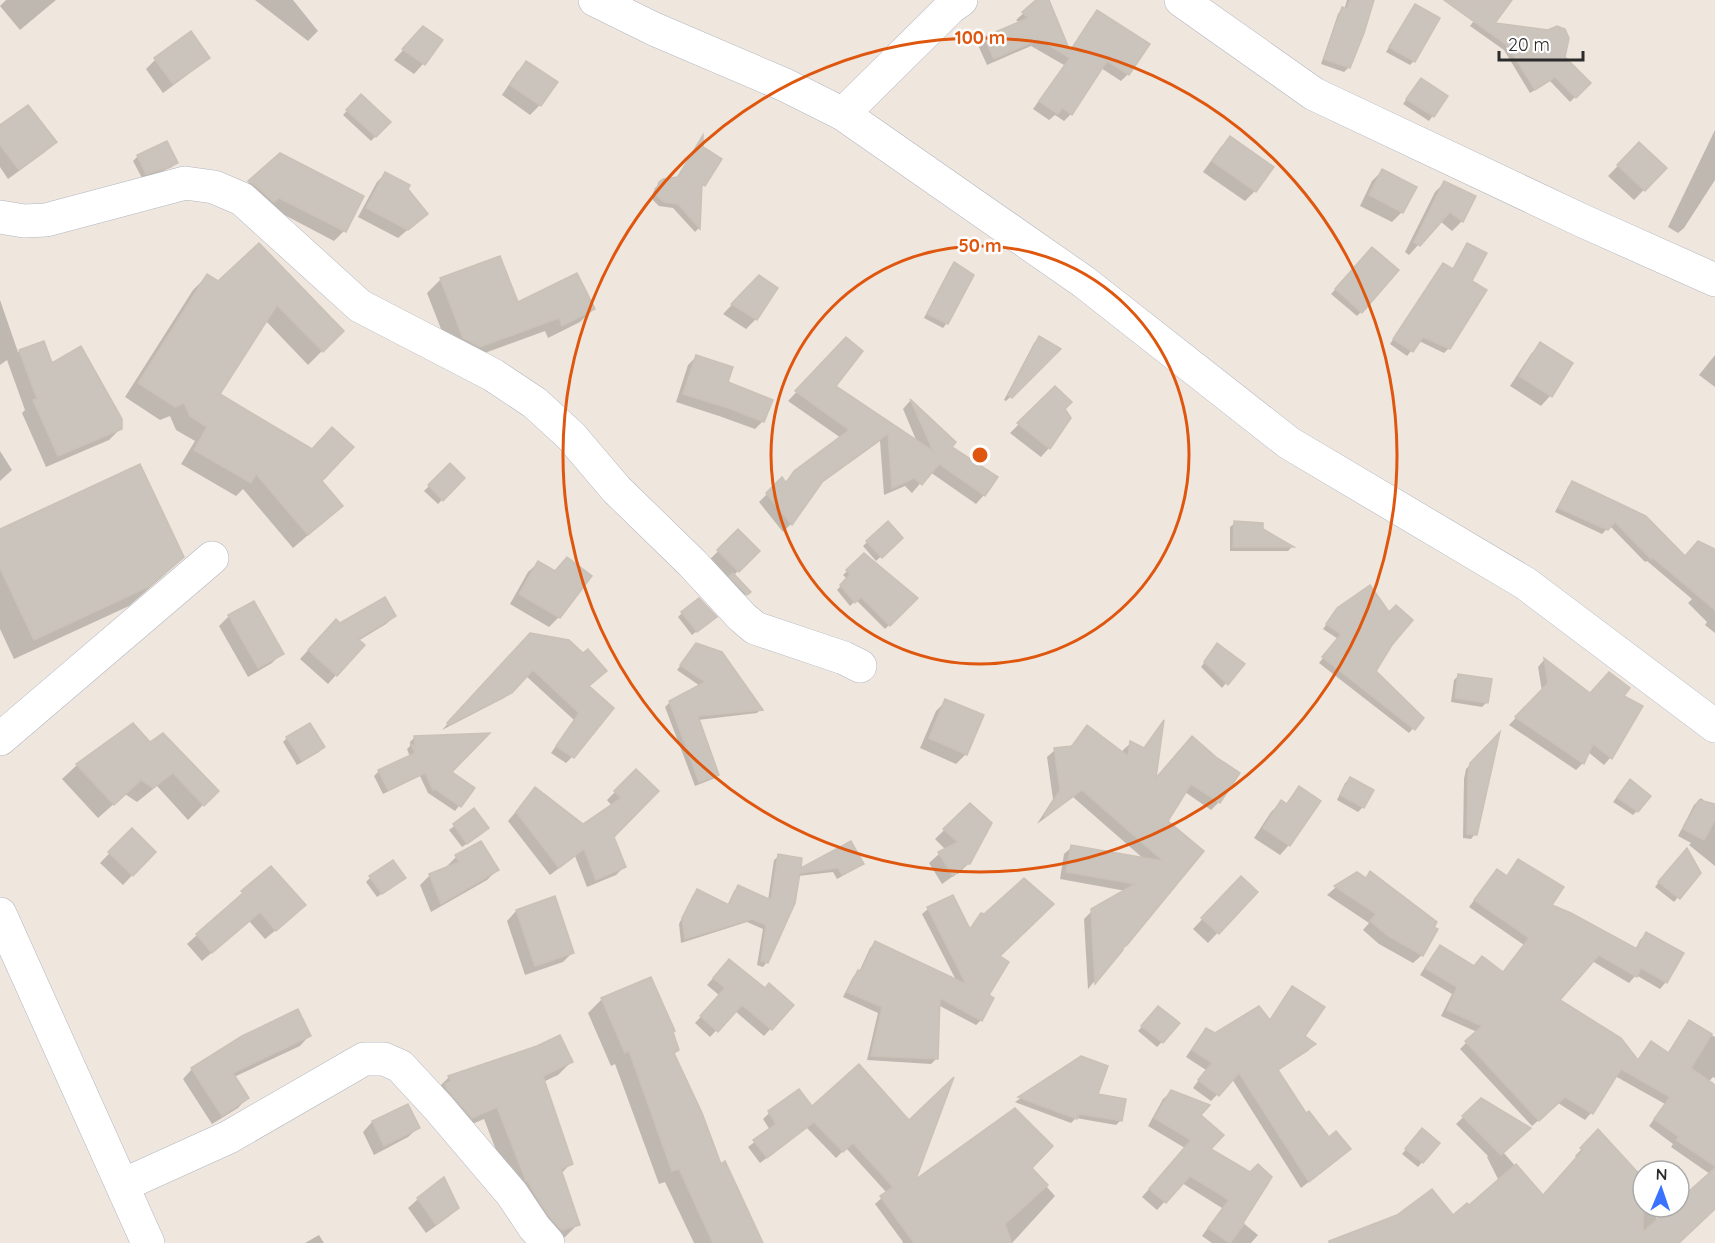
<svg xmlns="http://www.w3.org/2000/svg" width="1715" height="1243" font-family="Quicksand,sans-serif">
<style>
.shadow{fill:#0003}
.building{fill:#cac4bc;stroke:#cbc2b7;stroke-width:1.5}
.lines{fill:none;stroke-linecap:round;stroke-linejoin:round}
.street-casing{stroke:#b1b6c1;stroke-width:34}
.street{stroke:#fff;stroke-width:33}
.ring{fill:none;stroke:#df570e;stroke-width:3}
.centre{fill:#df570e;stroke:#fff;stroke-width:3}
.ring-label{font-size:18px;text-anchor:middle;font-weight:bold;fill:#df570e;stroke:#fff;stroke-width:5;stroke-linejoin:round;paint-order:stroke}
</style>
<rect width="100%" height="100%" fill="#efe6de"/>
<g class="shadow">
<polygon points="6,0 56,0 20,30 0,6"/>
<polygon points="255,0 293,0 318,31 308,41"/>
<polygon points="1038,0 1048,0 1069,52 1090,19 1098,12 1128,74 1121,81 1101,68 1071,114 1064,121 1055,115 1049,120 1033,109 1064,65 1031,46 987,65 978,45 985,38 1020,23 1016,20"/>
<polygon points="1347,0 1372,0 1349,67 1344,72 1321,64 1338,14 1342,9 1344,10"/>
<polygon points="1415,5 1414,61 1410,65 1386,52 1411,10"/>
<polygon points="1473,22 1548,31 1563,58 1589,83 1570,102 1550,81 1530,93 1504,50 1470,26"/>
<polygon points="414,38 441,41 423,64 414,74 394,60"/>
<polygon points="208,57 198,67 163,93 146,69 155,60"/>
<polygon points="527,63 540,105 530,115 502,95 517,72"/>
<polygon points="1421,80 1446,96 1429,121 1403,104"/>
<polygon points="361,96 389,122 371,141 343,115"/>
<polygon points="0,127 55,142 45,152 8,179 0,167"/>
<polygon points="1715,130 1715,180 1684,228 1678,233 1668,227"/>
<polygon points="702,138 704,185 700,189 699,228 695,232 673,208 659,206 653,200 652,196 655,188 660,183 676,178"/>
<polygon points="1230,138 1272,168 1255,191 1245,201 1203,172 1220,148"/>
<polygon points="1639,144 1665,168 1634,200 1608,176"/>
<polygon points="281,155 362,197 344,231 334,241 239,191"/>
<polygon points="138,156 176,163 172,167 161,172 142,178 133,161"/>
<polygon points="1382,171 1402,212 1392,222 1360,206 1372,181"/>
<polygon points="385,174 406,189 426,214 398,238 358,217 377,182"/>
<polygon points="1445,182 1462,221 1452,231 1440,221 1409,255 1405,252 1435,192"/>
<polygon points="259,245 342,331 308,365 265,320 218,395 320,481 327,519 293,548 243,489 236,496 181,464 195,441 176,430 170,416 160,420 125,397 193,290 207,276 218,283"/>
<polygon points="1468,245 1470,281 1485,291 1449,348 1444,353 1419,341 1407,356 1390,344 1439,270 1452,270 1463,250"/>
<polygon points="1368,254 1361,312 1357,316 1331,294"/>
<polygon points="954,264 947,323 943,328 924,318 950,268"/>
<polygon points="759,277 756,319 746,329 723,314"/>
<polygon points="441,279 517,305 594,309 580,322 548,338 545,331 466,360 450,352 427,293"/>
<polygon points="0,300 18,352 44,343 52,365 121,428 109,440 46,467 22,413 25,410 7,360 0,365"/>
<polygon points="1039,338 1055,353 1006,401 1004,400 1034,343"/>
<polygon points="846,339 834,386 917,442 903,409 910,401 954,442 950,448 984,495 976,504 930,472 912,493 905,486 884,495 880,441 819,485 791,524 783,532 759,502 781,480 784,483 795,472 841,438 788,401"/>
<polygon points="1540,344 1550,396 1541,406 1510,386 1531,354"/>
<polygon points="1715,355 1715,387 1699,375"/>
<polygon points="696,357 726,383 763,421 755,429 719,416 676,402 688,365"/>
<polygon points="1055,388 1063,409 1069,418 1049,448 1041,457 1010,433"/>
<polygon points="0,451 12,470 0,481"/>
<polygon points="450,465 463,478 438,504 424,491"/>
<polygon points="1573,482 1715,590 1715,633 1705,625 1707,622 1688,603 1692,599 1647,561 1645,562 1610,526 1602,534 1555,512 1568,487"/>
<polygon points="888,523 901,538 876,561 863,546"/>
<polygon points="1235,523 1262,530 1291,548 1288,551 1230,551 1230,527"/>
<polygon points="0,531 182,557 162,577 129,606 14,659 0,629"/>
<polygon points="738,532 758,551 733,576 749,591 744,596 708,561"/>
<polygon points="864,555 916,598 885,629 856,600 850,606 837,590 847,579 843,575"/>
<polygon points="538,563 559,617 549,627 510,604 528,572"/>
<polygon points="1338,609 1391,644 1374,671 1422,718 1409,733 1319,663 1338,639 1323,629"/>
<polygon points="682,613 710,621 692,635 678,617"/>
<polygon points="229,616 282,653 272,663 248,677 219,626"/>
<polygon points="395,616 386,624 358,641 363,645 328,684 300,659 327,630 340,625"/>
<polygon points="524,641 588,687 572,757 566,763 551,753 574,720 526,676 504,698 442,730"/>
<polygon points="696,645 761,709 757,713 698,720 718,775 713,779 695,786 665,707 670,702 700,686 677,670"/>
<polygon points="1213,650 1242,664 1222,688 1201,667"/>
<polygon points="1544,660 1589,695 1622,696 1641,707 1610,758 1604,765 1588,752 1583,763 1576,770 1509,725 1542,691 1538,667"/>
<polygon points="1459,675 1486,703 1482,707 1451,702 1454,680"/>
<polygon points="946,701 966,754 956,764 920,748 936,711"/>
<polygon points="1162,724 1154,781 1184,746 1219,802 1211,810 1185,792 1166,821 1202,851 1088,989 1084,919 1092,911 1126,891 1060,879 1064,854 1072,847 1145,860 1073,797 1037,824 1053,799 1047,757 1055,750 1070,747 1087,727 1123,754 1123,750 1131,743 1143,749"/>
<polygon points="415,737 449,772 473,788 455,811 428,793 420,776 383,794 374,776 379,771 410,757 407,749 410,746 410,742"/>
<polygon points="1498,737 1475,834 1471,839 1463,838 1464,779 1466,769"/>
<polygon points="287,738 323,747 319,752 297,765 283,742"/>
<polygon points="150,744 217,791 188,820 157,786 137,802 125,794 98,818 62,779 77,765"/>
<polygon points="636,771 612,837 624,867 616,875 587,887 575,856 550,875 508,821 535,789 583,826 612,806 607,800"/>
<polygon points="1350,779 1363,807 1358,812 1337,800 1345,783"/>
<polygon points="1626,785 1637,811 1633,815 1613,802"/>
<polygon points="1299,788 1289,845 1280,855 1254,838 1271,812 1281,802 1285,805"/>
<polygon points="1701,798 1715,810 1715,866 1689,845 1691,843 1678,836 1694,805"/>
<polygon points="970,805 968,864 958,874 956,874 942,884 929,863 939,854 946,850 935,839"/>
<polygon points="474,811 483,833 462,847 449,830"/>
<polygon points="132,830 154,852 123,885 100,863"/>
<polygon points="1682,854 1699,872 1674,902 1655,887"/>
<polygon points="779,856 799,871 862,864 857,868 837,879 833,872 798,876 767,962 763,967 757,965 763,929 747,922 681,943 679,924 693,895 697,891 727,906 734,891 739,887 768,900 774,860"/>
<polygon points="456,857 497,870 487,880 431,912 420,885 430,875 448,868 447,866"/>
<polygon points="1519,861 1549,905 1635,950 1640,940 1647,934 1666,982 1660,989 1636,975 1629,983 1592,961 1558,1000 1637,1061 1651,1043 1667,1054 1683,1029 1689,1022 1715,1037 1715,1078 1713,1077 1696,1096 1715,1113 1715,1208 1677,1243 1673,1207 1679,1207 1679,1202 1710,1174 1671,1147 1673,1144 1649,1126 1665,1104 1615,1076 1591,1113 1585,1120 1558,1103 1532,1126 1460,1049 1477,1032 1441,1016 1452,994 1420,975 1434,953 1440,947 1473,967 1502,973 1524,945 1469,907 1491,878 1506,877"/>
<polygon points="271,868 294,915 265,939 249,921 202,961 187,944"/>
<polygon points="1357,873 1364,879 1370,873 1432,927 1422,955 1413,963 1379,944 1363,930 1369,923 1327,895 1335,888"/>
<polygon points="370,878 399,882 377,897 366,882"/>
<polygon points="1241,878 1256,892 1208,943 1193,929"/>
<polygon points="952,897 969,930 981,914 987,996 981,1020 976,1025 938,1005 936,1059 931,1064 867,1060 878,1013 843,997 853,977 859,972 870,948 875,943 957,982 922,914 928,909"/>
<polygon points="516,911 573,952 563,962 525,975 507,921"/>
<polygon points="723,967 792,1005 764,1036 735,1011 710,1037 695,1023 720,996 707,985"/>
<polygon points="1292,988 1303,1036 1314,1044 1308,1051 1277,1071 1306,1116 1342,1156 1301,1188 1232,1079 1211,1101 1193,1088 1206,1070 1186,1057 1200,1036 1207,1029 1215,1035 1269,1021 1286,995"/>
<polygon points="602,999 673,1054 720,1167 761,1243 694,1243 665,1182 659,1184 615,1064 611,1066 588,1013"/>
<polygon points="1154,1012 1162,1042 1157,1047 1138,1031"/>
<polygon points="309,1036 300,1046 234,1077 247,1098 238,1108 212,1124 183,1079 192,1069"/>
<polygon points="537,1047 571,1062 558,1075 543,1082 571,1163 561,1174 578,1224 565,1237 548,1242 513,1194 484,1119 458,1130 436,1090 449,1077"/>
<polygon points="1081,1058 1096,1095 1121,1120 1116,1125 1076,1118 1071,1123 1015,1102"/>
<polygon points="1171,1092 1209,1149 1242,1222 1258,1235 1251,1243 1212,1243 1202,1236 1222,1208 1182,1183 1157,1210 1142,1197 1185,1148 1148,1126 1163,1099"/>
<polygon points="1481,1100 1503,1152 1542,1196 1577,1158 1575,1156 1598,1132 1643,1180 1643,1207 1653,1207 1665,1243 1392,1243 1453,1217 1469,1207 1499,1181 1487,1157 1488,1156 1456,1124"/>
<polygon points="407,1106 418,1128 408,1137 374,1155 363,1132 372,1122"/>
<polygon points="811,1108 913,1183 1030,1168 1055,1196 1012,1243 902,1243 903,1242 875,1204 887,1193 846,1148 836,1158 807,1128 760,1163 748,1147 770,1130 763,1119 769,1113"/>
<polygon points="1418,1135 1438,1143 1418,1167 1402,1154"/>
<polygon points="418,1199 458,1207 448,1217 426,1233 408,1208"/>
<polygon points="319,1235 324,1243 305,1243"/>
</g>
<g class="building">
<polygon points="1036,0 1049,0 1070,51 1097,10 1150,44 1129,75 1107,61 1072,115 1062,108 1058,114 1039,101 1070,58 1039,39 994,59 984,37 1028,18 1022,12"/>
<polygon points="1350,0 1374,0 1364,33 1350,68 1324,59 1342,7 1347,9"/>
<polygon points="1444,0 1512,0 1495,23 1548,30 1557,26 1565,29 1569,38 1565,57 1591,83 1576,98 1555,77 1535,90 1508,46"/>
<polygon points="1415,4 1440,18 1415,62 1389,47"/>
<polygon points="423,26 443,40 425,65 402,49"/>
<polygon points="191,31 210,58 173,84 154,58"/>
<polygon points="526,61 558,82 541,106 510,85"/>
<polygon points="1421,78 1448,96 1434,117 1406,99"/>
<polygon points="361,94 391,122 376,137 346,110"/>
<polygon points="28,105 57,142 19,170 0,145 0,125"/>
<polygon points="703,135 703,147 722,159 705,186 702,184 700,229 678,204 664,202 657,196 656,191 659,182 663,179 678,177"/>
<polygon points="1230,136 1274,167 1256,192 1212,161"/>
<polygon points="167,141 178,163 167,168 146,174 137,155"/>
<polygon points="1639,142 1667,168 1645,191 1617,165"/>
<polygon points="280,153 364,196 346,232 279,198 274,202 255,185 248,181"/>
<polygon points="1382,169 1417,187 1403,213 1369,195"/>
<polygon points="385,172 410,185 408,189 428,214 408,230 366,208"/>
<polygon points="1444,181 1476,196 1463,222 1450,212 1420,246 1414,242"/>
<polygon points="259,243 344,331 323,352 277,305 220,394 312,449 332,427 354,447 322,481 343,506 308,535 256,474 251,483 194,450 207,427 190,416 184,403 175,407 138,383 207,274 218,281"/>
<polygon points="1467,243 1487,253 1472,281 1487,290 1450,349 1423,337 1413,352 1393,339 1443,263 1453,269"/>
<polygon points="1372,247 1399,270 1362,313 1335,289"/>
<polygon points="500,256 518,302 577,273 595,309 562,326 559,318 480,347 463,338 440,278"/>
<polygon points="954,262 974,275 948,324 927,314"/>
<polygon points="759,275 778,288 757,320 731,304"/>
<polygon points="1039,336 1061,349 1012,398 1008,395"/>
<polygon points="846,337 863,351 836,386 933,451 910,399 956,442 952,447 998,477 985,496 939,464 922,485 914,478 892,488 888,434 823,481 792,525 766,493 782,477 786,483 794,471 849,430 795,391"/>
<polygon points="44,341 52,363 81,346 122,419 122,429 58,456 33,400 37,399 19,350"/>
<polygon points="1540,342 1573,363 1552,397 1519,376"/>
<polygon points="696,355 733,367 728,382 773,400 764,422 728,408 683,394"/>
<polygon points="1055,386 1072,402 1065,409 1071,418 1050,449 1017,423"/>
<polygon points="450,463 465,478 443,501 428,485"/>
<polygon points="140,464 184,557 150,586 34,640 0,568 0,529"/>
<polygon points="1572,481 1646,516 1685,556 1698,541 1715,549 1715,610 1652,557 1651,559 1615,522 1608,530 1558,508"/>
<polygon points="888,521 903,538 882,558 866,541"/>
<polygon points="1234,521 1263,523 1263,529 1294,547 1233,547"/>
<polygon points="738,529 760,551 739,572 717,550"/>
<polygon points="864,553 918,598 890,626 861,597 855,603 840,585 850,574 846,570"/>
<polygon points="567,557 592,576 560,618 519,594 538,561 555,571"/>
<polygon points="733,573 751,592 747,595 729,576"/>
<polygon points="1370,585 1389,612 1396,605 1413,620 1392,645 1376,671 1424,718 1415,730 1322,657 1341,634 1326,624 1337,608"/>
<polygon points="385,597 396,616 358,639 365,645 337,676 308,650 336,619 340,623"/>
<polygon points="699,598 717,617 697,632 681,612"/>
<polygon points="254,601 284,654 258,668 228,615"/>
<polygon points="530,633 569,640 583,653 588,649 607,671 589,686 614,708 574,758 556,746 579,713 533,670 512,693 449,725 447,723"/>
<polygon points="696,643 722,652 763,710 698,716 719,775 699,782 669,701 705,682 680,665"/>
<polygon points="1217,643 1245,664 1228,685 1204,662"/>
<polygon points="1544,658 1590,693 1609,672 1630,688 1624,696 1643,706 1612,759 1593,744 1584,764 1515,717 1548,683"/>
<polygon points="1458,674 1492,679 1488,703 1455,698"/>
<polygon points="945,699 984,715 967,755 929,738"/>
<polygon points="1164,720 1156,778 1192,736 1216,757 1240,773 1220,803 1191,784 1168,821 1204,851 1127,945 1123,948 1123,950 1095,984 1091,909 1135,884 1066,872 1071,845 1163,861 1082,790 1045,817 1044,815 1060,790 1054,748 1072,746 1087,725 1128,756 1130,741 1144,748"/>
<polygon points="133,723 150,742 163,733 219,791 204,806 173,773 153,788 141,780 114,805 76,764"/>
<polygon points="310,723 325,747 302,761 286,737"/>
<polygon points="1500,732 1477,835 1467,834 1468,774 1470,763"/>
<polygon points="490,733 452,772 475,788 461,807 435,789 433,790 425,773 388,790 378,770 415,753 411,744 415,746 414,736"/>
<polygon points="636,769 659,791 614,837 626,867 596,880 584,849 559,868 516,812 535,787 583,824 621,798 614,791"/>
<polygon points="1350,777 1374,790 1364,808 1340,795"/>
<polygon points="1630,779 1651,796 1638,812 1617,797"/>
<polygon points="1299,786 1321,801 1290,846 1263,828 1281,800 1287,804"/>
<polygon points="1699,800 1715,804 1715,820 1704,840 1683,829"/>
<polygon points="970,803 992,823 970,864 967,864 953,876 938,852 958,842 943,829"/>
<polygon points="474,808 489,828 467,844 453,824"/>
<polygon points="132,828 156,852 133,876 108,852"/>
<polygon points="481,841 499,870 441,904 429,874 459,862 455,855"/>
<polygon points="851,841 864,864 842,875 838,868 800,873 795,903 768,963 761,961 766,925 752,919 685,939 682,918 697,889 729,905 738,885 771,900 778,854 802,858 801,868"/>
<polygon points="1687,848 1701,873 1680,899 1658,882"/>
<polygon points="1518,859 1564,887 1552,905 1571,913 1637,949 1646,932 1684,953 1667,983 1641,968 1637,977 1599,955 1560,1000 1621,1038 1638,1060 1651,1041 1669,1053 1689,1020 1712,1034 1691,1068 1715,1085 1715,1166 1676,1140 1679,1137 1654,1119 1670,1097 1621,1069 1593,1114 1565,1097 1539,1121 1465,1041 1482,1026 1447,1010 1457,987 1425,968 1440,945 1474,966 1482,956 1503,972 1529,938 1474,900 1497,869 1507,876"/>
<polygon points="393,860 406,878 382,894 369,876"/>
<polygon points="271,866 306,905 276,931 260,912 212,953 196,934 243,893 241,891"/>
<polygon points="1370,871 1437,922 1434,927 1438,929 1423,956 1388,936 1370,921 1376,914 1334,886 1357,872 1366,878"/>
<polygon points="1241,876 1258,892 1219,934 1201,918"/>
<polygon points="1024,878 1054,904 1000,956 1009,962 989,995 994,998 982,1021 940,998 938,1059 871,1056 882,1007 847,992 858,970 861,971 875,941 966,984 927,907 953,895 970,929 981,913 984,914"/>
<polygon points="555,896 574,953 535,966 516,910"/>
<polygon points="729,959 765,988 769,983 794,1005 772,1030 742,1005 718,1032 700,1016 725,988 713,978"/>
<polygon points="651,977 675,1031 673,1032 679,1050 674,1053 702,1113 721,1164 725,1161 763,1243 713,1243 679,1169 672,1171 629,1051 625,1053 601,998"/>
<polygon points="1292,986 1325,1007 1305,1036 1316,1044 1278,1070 1306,1113 1309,1111 1329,1137 1336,1131 1351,1149 1309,1182 1239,1073 1219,1096 1198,1080 1212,1063 1192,1050 1206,1028 1215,1033 1259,1006 1270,1020"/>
<polygon points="1158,1006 1180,1023 1163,1043 1141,1026"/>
<polygon points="298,1009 311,1036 233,1073 249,1098 222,1116 191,1068 242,1036"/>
<polygon points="560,1035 573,1062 543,1076 573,1164 561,1169 580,1225 562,1230 549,1216 531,1188 528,1181 526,1181 497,1107 472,1118 447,1089 445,1084 451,1081 448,1076 537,1046"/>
<polygon points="1081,1056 1108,1066 1098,1094 1126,1099 1122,1121 1079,1114 1077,1119 1018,1097"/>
<polygon points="859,1064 909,1120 954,1077 916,1179 1015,1108 1053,1146 1032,1168 1048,1185 1005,1224 1012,1243 914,1243 880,1196 893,1187 853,1143 843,1152 814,1122 767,1158 753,1140 776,1124 768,1111 799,1089 812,1106"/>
<polygon points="1171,1090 1210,1105 1201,1115 1224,1135 1211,1149 1250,1172 1258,1164 1272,1177 1243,1223 1244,1224 1230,1243 1208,1228 1229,1200 1190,1176 1166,1203 1149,1189 1191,1140 1154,1118"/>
<polygon points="1481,1098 1531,1128 1501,1155 1462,1116"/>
<polygon points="408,1104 420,1128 384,1146 372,1121"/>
<polygon points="1422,1128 1440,1143 1423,1163 1405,1149"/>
<polygon points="1598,1129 1643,1178 1643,1232 1671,1207 1679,1207 1679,1200 1715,1168 1715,1209 1679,1243 1329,1243 1329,1241 1397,1215 1432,1189 1453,1215 1467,1203 1469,1205 1516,1164 1543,1195 1583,1150 1580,1148"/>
<polygon points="444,1177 459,1208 436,1225 417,1198"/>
</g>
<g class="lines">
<defs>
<g id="street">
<polyline points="595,0 654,29 785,85 843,114 1084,282 1289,443 1525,583 1715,726"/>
<polyline points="1181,0 1314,94 1583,221 1715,280"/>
<polyline points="843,114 951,7 961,0"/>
<polyline points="0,217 24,221 46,220 185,183 214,187 242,199 360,306 493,375 535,403 571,436 616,489 692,563 742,617 755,628 844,658 860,666"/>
<polyline points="0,739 212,558"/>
<polyline points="0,914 148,1243"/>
<polyline points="123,1185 229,1137 364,1059 384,1059 400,1066 438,1107 512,1194 534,1227 548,1243"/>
</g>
</defs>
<use href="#street" class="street-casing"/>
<use href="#street" class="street"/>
</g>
<g class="ring">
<circle cx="980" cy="455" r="209"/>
<circle cx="980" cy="455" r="417"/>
</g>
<circle cx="980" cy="455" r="9" class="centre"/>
<g class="ring-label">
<text x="980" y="44">100 m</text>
<text x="980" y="252">50 m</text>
</g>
<g transform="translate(1661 1189) rotate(2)"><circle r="28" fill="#ffffff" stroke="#ababab" stroke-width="1.5"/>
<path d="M0-4.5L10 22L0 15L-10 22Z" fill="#3a71ff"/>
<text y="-9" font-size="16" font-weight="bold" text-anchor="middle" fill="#2c2c2c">N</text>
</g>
<path d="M1499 51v9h84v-9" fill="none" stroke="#2c2c2c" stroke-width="3"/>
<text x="1508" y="51" font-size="18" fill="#2c2c2c" stroke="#ffffff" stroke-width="4.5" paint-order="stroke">20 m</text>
</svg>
